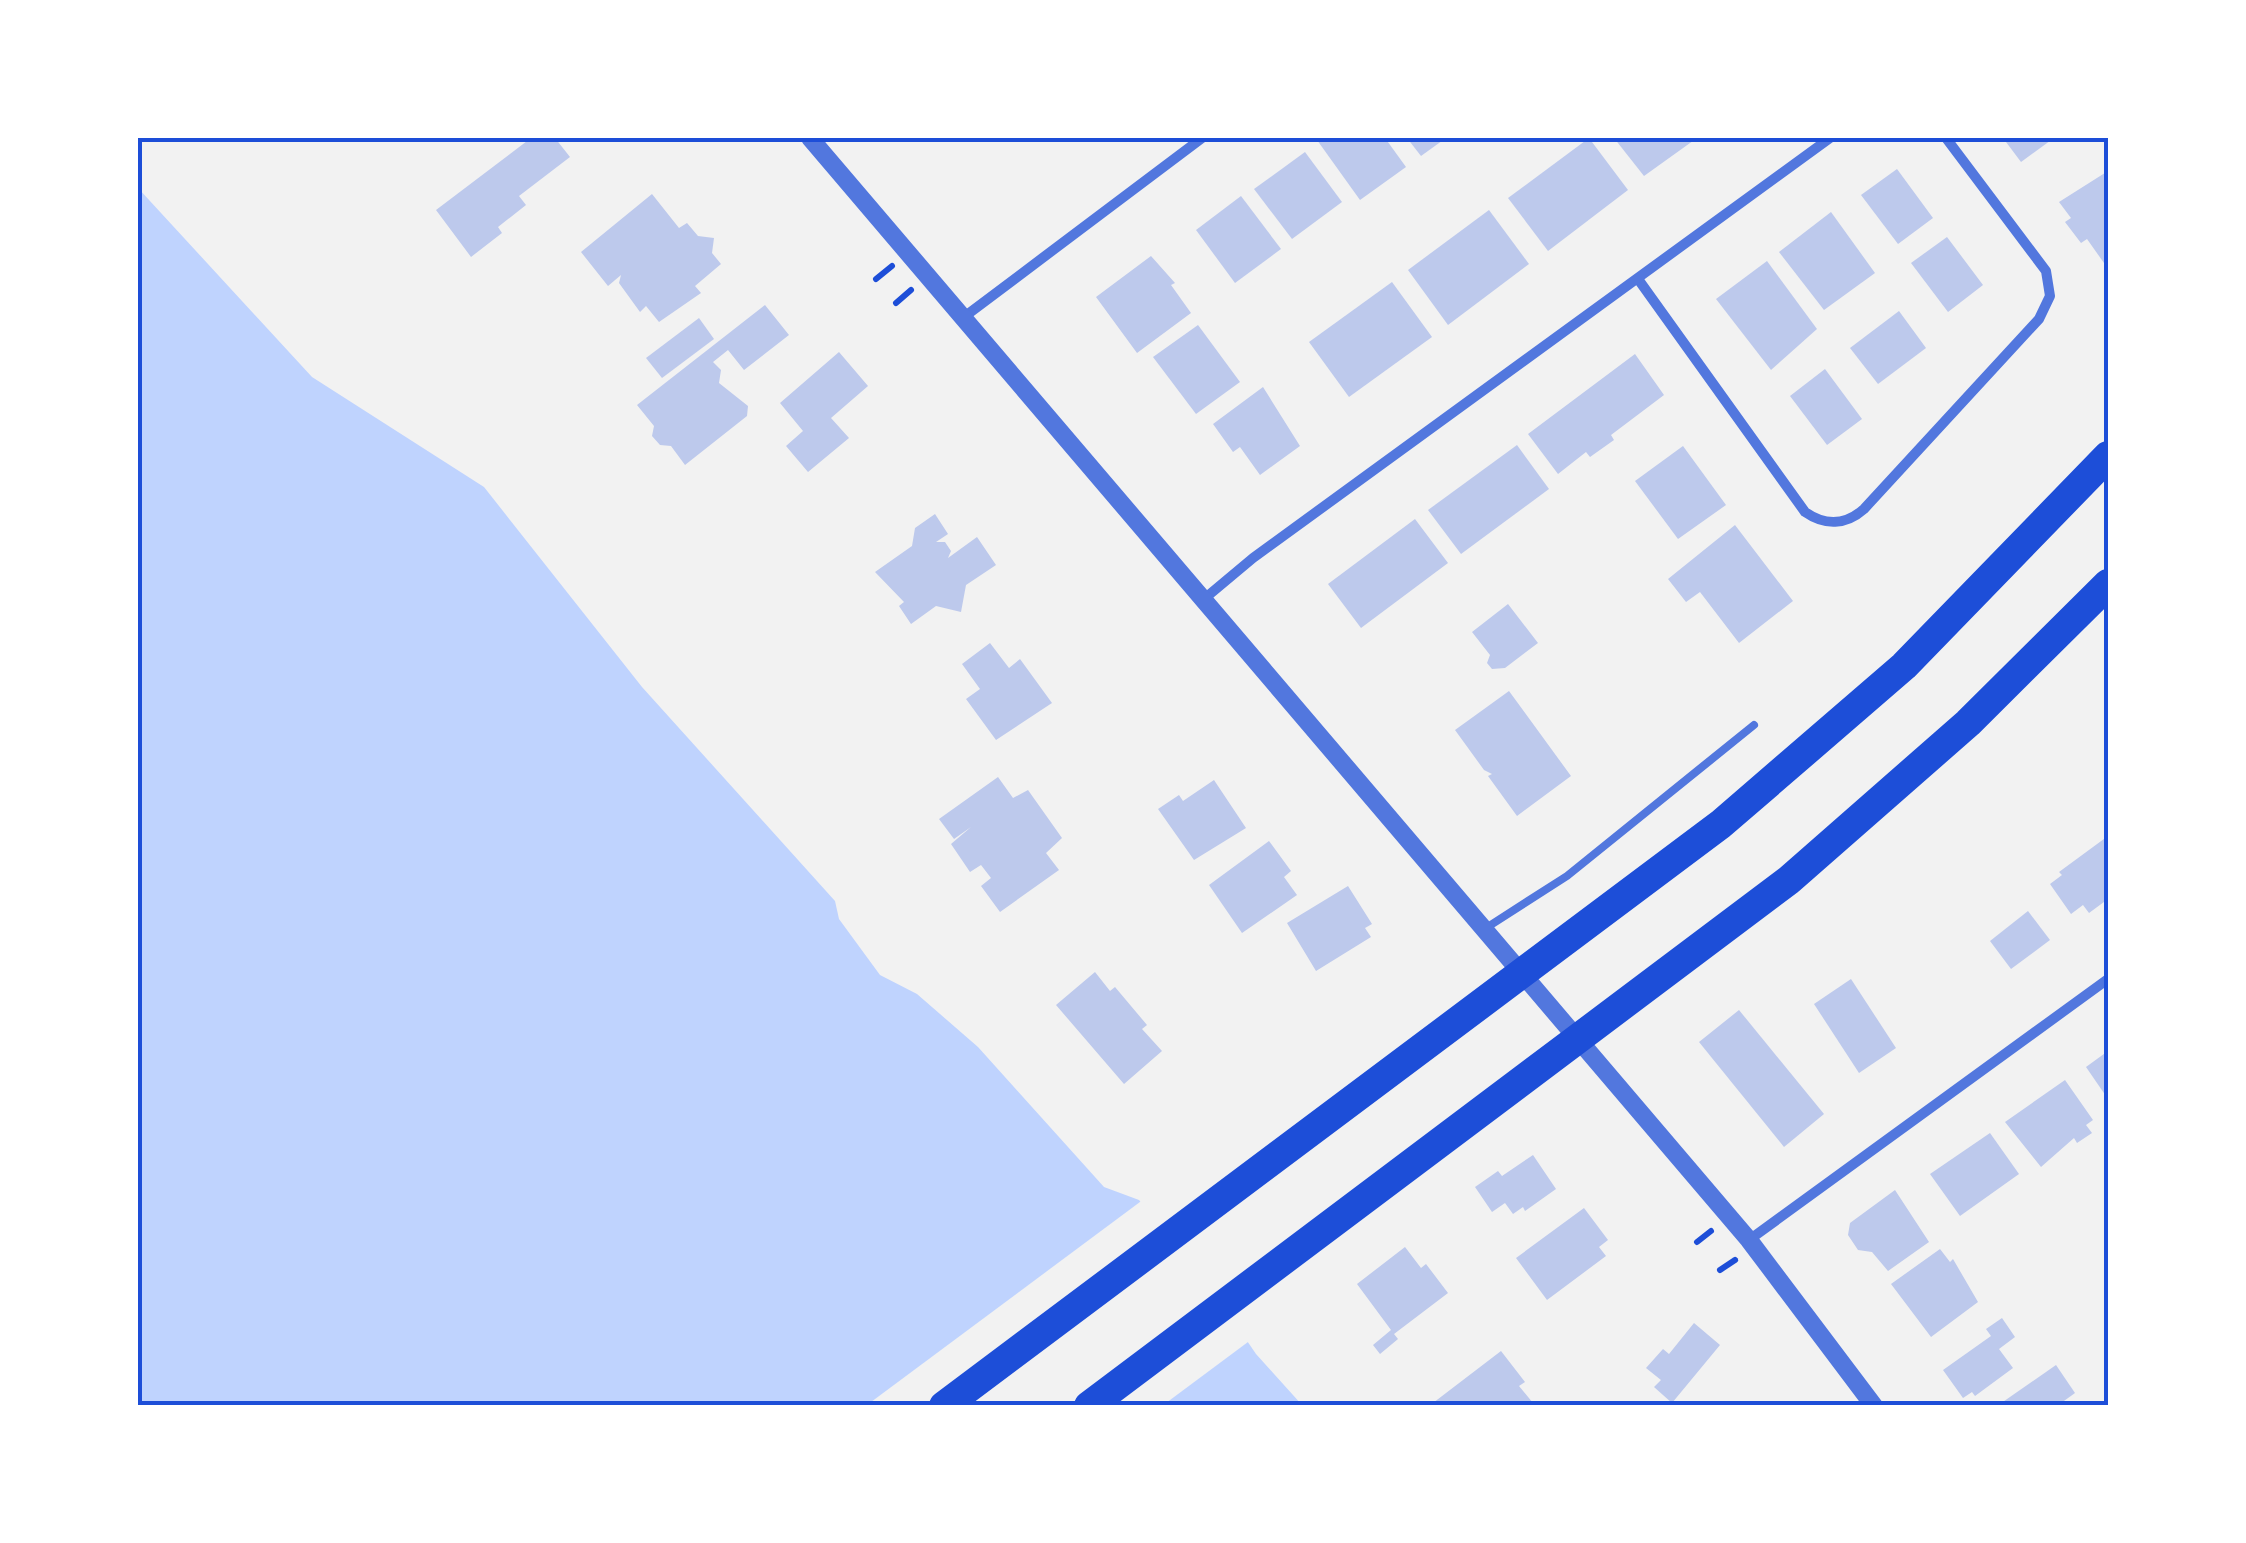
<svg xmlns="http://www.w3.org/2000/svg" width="2246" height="1543" font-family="Quicksand,sans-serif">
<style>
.water{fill:#bfd3fe}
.pier{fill:#f2f2f2}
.building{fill:#bdc9ec}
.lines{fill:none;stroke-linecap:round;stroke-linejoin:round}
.path{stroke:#1d4ed8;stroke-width:6}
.service{stroke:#5277de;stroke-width:8}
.minor{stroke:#5277de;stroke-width:10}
.tertiary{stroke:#5277de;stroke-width:18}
.motorway{stroke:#1d4ed8;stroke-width:30}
.neatline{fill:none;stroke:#1d4ed8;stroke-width:4}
</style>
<rect width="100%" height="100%" fill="#f2f2f2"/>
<polygon class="water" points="138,188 312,377 484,487 642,687 835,901 839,919 880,975 917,994 978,1047 1104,1187 1139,1200 1211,1288 1256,1354 1302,1405 138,1405"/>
<polygon class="pier" points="1144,1199 1215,1285 1252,1339 1162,1406 867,1405"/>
<g class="building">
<polygon points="531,138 555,138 570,157 519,196 526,205 498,227 502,233 471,257 436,210"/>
<polygon points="1321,138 1385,138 1406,167 1360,200 1317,140"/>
<polygon points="1407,138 1446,138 1421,156"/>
<polygon points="1589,138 1628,190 1548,251 1508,198"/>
<polygon points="1614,138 1697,138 1644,176"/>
<polygon points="2003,138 2054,138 2021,162"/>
<polygon points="1305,152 1342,202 1292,239 1254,189"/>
<polygon points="1897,169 1933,218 1898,244 1861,195"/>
<polygon points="2108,171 2108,260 2104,263 2087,239 2081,243 2065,222 2071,218 2059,202"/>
<polygon points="652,194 679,228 687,223 698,236 714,238 712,253 721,264 695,286 701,293 659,322 646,306 640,312 619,283 621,275 608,286 581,252"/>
<polygon points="1241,196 1281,249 1235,283 1196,230"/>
<polygon points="1489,210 1529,264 1448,325 1408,270"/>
<polygon points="1831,212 1875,273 1824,310 1779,252"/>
<polygon points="1947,237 1983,285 1948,312 1911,263"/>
<polygon points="1151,256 1175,283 1171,285 1191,313 1137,353 1096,297"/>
<polygon points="1767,261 1817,329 1771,370 1716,299"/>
<polygon points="1392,282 1432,337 1349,397 1309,342"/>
<polygon points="765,305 789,335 744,370 728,350 713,362 721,370 719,383 748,406 747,416 685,465 671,446 660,445 652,436 654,426 637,405"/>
<polygon points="1899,311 1926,348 1878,384 1850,348"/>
<polygon points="699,318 714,339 662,378 646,358"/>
<polygon points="1198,325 1240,382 1196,414 1153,357"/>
<polygon points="839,352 868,386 831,418 849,438 808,472 786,446 803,431 780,403"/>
<polygon points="1635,354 1664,395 1611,435 1614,440 1590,457 1586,452 1558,474 1528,434"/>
<polygon points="1825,369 1862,419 1827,445 1790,396"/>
<polygon points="1263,387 1300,446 1260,475 1240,447 1233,452 1213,424"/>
<polygon points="1517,445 1549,489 1461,554 1428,510"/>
<polygon points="1683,446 1726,505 1678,539 1635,481"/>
<polygon points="935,514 948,534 936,542 945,542 951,551 948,558 977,537 996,565 966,585 961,612 936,606 911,624 899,606 904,602 875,572 912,546 915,528"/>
<polygon points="1415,519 1448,563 1361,628 1328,584"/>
<polygon points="1735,525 1793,601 1739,643 1700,592 1686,602 1668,579"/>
<polygon points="1508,604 1538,643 1505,668 1492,669 1487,663 1490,655 1472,632"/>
<polygon points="990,643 1009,668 1020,659 1052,703 996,740 966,699 980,689 962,664"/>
<polygon points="1509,691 1571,776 1517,816 1488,776 1492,774 1484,770 1455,730"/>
<polygon points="998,777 1013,798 1028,790 1062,838 1046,853 1059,870 1000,912 981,886 991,878 981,865 970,872 951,844 971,827 954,839 939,819"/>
<polygon points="1214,780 1246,828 1194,860 1158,809 1179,795 1183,801"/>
<polygon points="2108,836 2108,899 2089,913 2083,905 2071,914 2050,884 2062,875 2059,872"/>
<polygon points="1269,841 1291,871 1284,877 1297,895 1242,933 1209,885"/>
<polygon points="1348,886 1372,924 1365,928 1371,937 1316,971 1287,923"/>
<polygon points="2028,911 2050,940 2011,969 1990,941"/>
<polygon points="1095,972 1110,991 1115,987 1147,1025 1142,1029 1162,1051 1124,1084 1056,1005"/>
<polygon points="1851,979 1896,1048 1859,1073 1814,1004"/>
<polygon points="1739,1010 1824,1114 1784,1147 1699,1042"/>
<polygon points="2108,1051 2108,1099 2086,1067"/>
<polygon points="2065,1080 2093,1120 2086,1125 2092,1133 2077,1143 2074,1138 2041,1167 2005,1122"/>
<polygon points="1990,1133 2019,1174 1960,1216 1930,1174"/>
<polygon points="1533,1155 1556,1189 1525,1211 1523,1207 1513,1214 1505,1203 1492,1212 1475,1187 1498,1171 1502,1176"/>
<polygon points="1895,1190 1929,1242 1888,1271 1872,1252 1858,1250 1848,1235 1850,1223"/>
<polygon points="1584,1208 1608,1240 1599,1247 1606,1256 1547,1300 1516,1258"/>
<polygon points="1405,1247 1421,1268 1426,1264 1448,1293 1394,1334 1398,1339 1380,1354 1373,1345 1391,1330 1357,1284"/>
<polygon points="1940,1249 1950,1262 1953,1259 1978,1302 1931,1337 1891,1284"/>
<polygon points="2002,1318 2015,1337 1999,1349 2013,1368 1975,1396 1972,1392 1963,1398 1943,1370 1991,1336 1986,1329"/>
<polygon points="1694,1323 1720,1345 1672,1403 1654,1387 1661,1380 1646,1368 1663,1349 1669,1354"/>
<polygon points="1501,1351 1525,1382 1519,1386 1533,1403 1429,1406"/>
<polygon points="2056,1365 2075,1393 2057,1406 1997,1406"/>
</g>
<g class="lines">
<g class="path">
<polyline points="876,279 892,266"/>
<polyline points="896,303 911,290"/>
<polyline points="1697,1242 1711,1231"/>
<polyline points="1720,1270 1735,1260"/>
</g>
<polyline class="service" points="1486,928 1567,876 1754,725"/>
<g class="minor">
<path d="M 1638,279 L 1805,512 C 1825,526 1846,525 1864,509 L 2039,319 L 2050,296 L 2046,271 L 1946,138"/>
<polyline points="964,317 1202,138"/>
<polyline points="1204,599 1253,558 1830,138"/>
<polyline points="1749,1240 2108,979"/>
</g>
<polyline class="tertiary" points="810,138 1749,1240 1874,1406"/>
<g class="motorway">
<polyline points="944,1406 1721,824 1904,666 2108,456"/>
<polyline points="1089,1406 1789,880 1968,723 2108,584"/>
</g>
</g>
<rect width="2246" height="1543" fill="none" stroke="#ffffff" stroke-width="280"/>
<rect x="140" y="140" width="1966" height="1263" class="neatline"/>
</svg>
